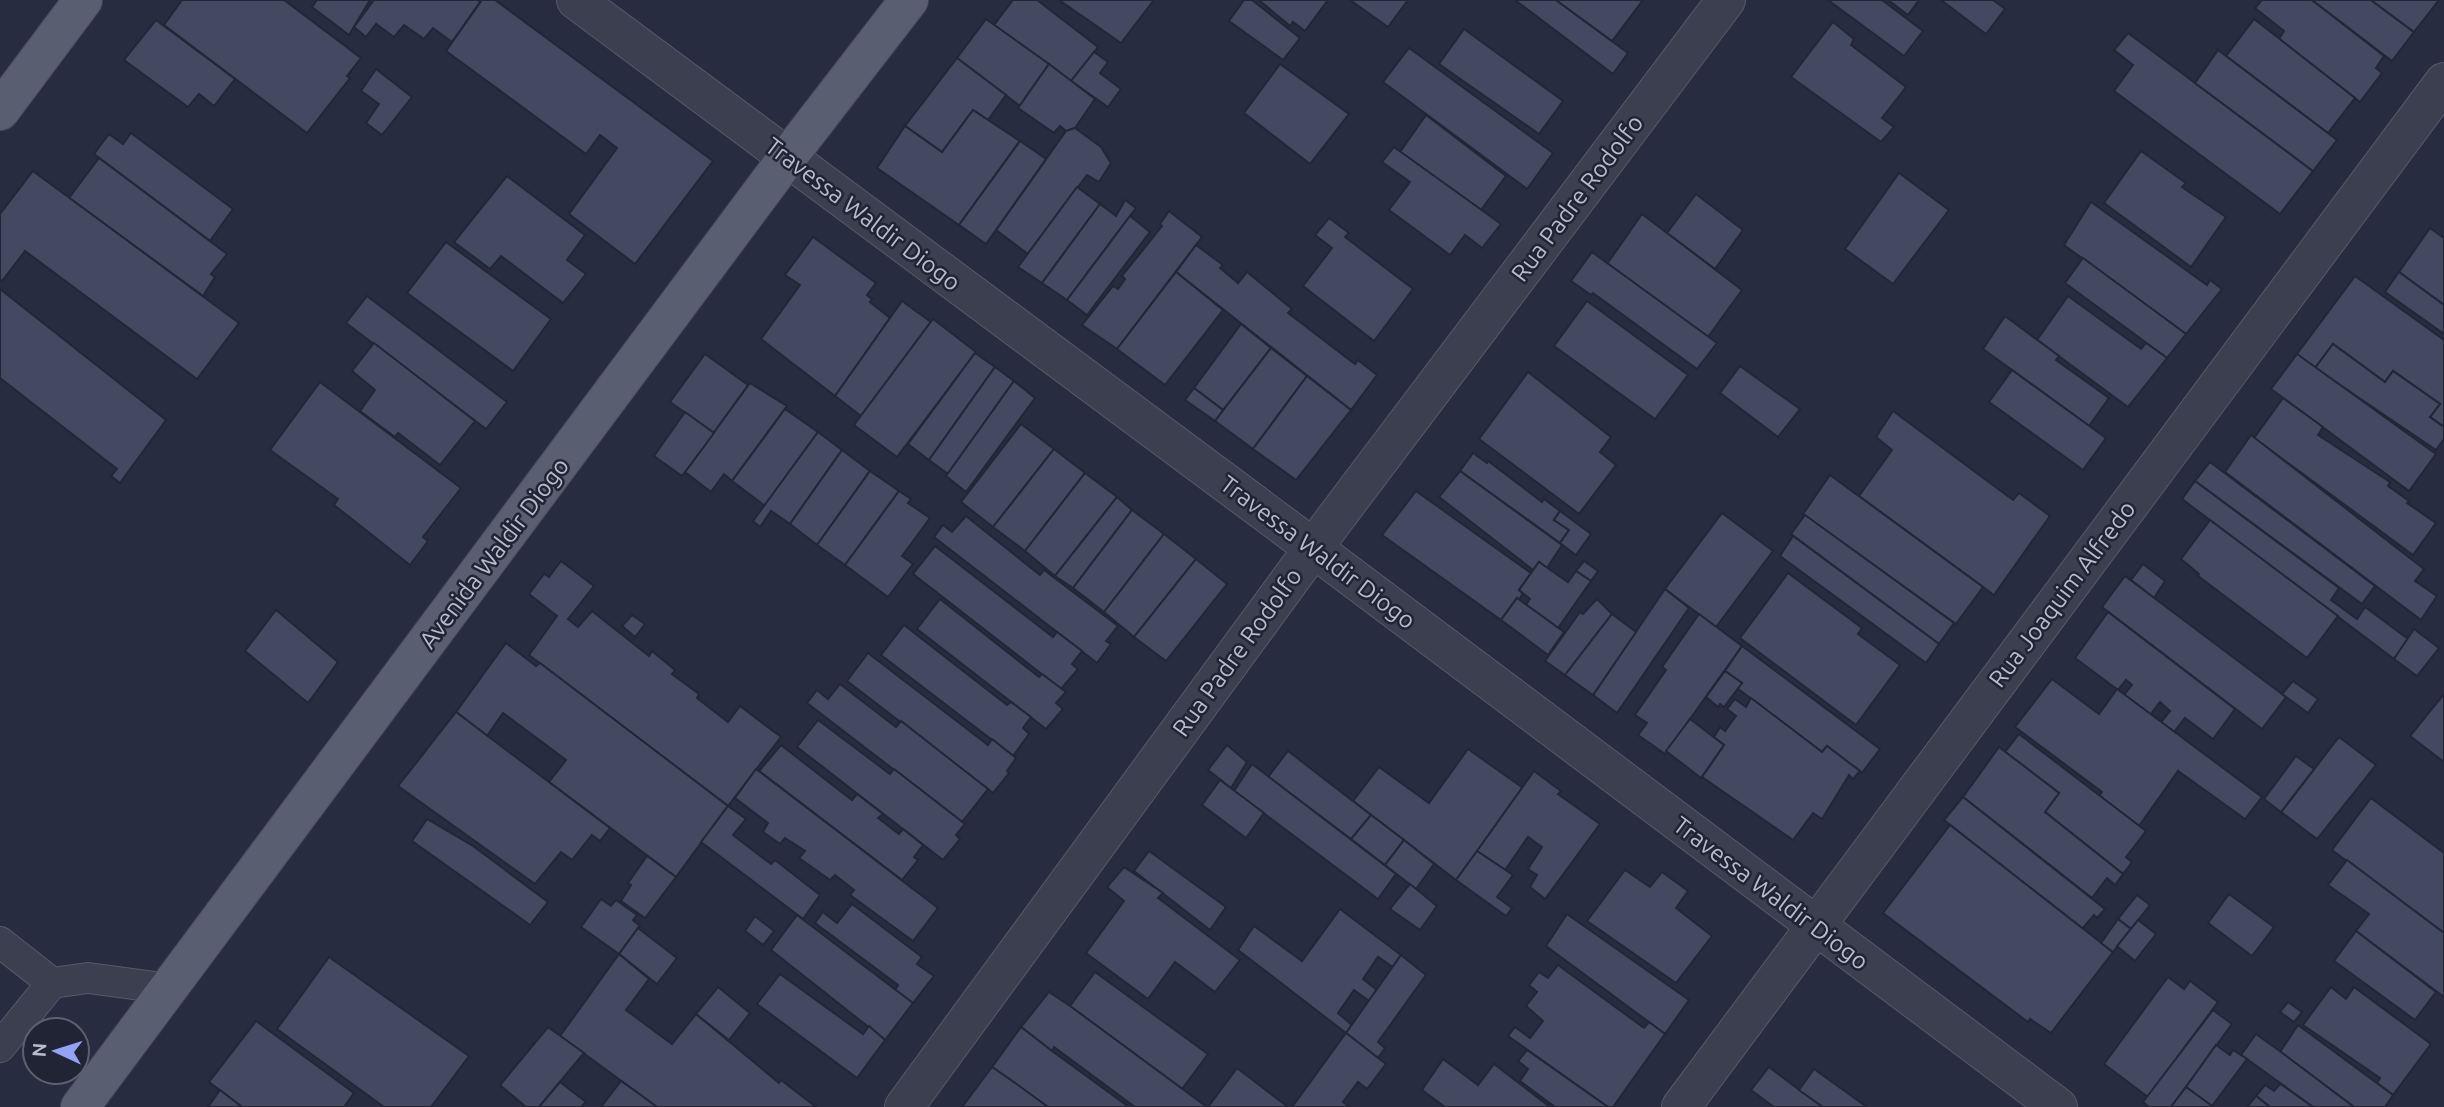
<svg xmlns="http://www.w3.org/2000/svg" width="2444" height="1107" font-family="Ubuntu,sans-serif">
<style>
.building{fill:#434960;stroke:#222637;stroke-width:2}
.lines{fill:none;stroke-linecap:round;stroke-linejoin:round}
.lane-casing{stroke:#565a6a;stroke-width:32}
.street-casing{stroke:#565a6a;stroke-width:40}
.primary-casing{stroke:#454859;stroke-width:40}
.lane{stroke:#3b3f50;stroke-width:30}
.street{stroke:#3b3f50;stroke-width:38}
.primary{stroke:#595e70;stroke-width:38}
.labels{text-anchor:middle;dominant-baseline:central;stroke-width:5;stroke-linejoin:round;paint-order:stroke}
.street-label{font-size:24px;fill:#b8bbca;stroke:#202435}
</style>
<rect width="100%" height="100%" fill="#272c40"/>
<g class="building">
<polygon points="182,0 284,0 361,58 347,76 350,78 307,133 164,25"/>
<polygon points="317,0 370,0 349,35 312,7"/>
<polygon points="374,0 478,0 480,2 452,42 433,28 424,39 404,25 394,37 376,24 366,37 354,27"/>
<polygon points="482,0 495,0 713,161 635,264 569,214 617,148 600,135 586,154 446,51"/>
<polygon points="1013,0 1037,0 1098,47 1071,81 994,25"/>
<polygon points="1059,0 1154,0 1121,43"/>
<polygon points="1244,0 1252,0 1300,38 1283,60 1229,21"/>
<polygon points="1259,0 1328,0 1305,31 1293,22 1290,26"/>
<polygon points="1350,0 1408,0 1388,27"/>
<polygon points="1515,0 1556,0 1628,53 1613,74"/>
<polygon points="1556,0 1643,0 1612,41"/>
<polygon points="1828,0 1882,0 1923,31 1904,56"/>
<polygon points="1888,0 1919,0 1908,15"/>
<polygon points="1941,0 1993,0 2005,9 1986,34"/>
<polygon points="2262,0 2312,0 2384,56 2376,68 2382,73 2360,102 2279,39 2284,31 2255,8"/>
<polygon points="2312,0 2371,0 2414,32 2392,61"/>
<polygon points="2371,0 2439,0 2414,32"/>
<polygon points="986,19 1049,64 1020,106 957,58"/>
<polygon points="2254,19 2355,98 2328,133 2226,56"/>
<polygon points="156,20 235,79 214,106 199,94 188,107 124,60"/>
<polygon points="1833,22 1854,39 1851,45 1906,87 1882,118 1894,127 1881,142 1791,77"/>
<polygon points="1464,29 1563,101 1539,134 1439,64"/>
<polygon points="2128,33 2313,171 2280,214 2114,91 2133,65 2114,50"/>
<polygon points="1409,48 1553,153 1527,189 1383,82"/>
<polygon points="2218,50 2337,140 2313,171 2195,83"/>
<polygon points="1094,52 1108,62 1100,73 1121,89 1108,107 1071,81"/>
<polygon points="957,58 1006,95 988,120 973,110 942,152 905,126"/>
<polygon points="1049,64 1095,99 1075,128 1066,131 1060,126 1054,133 1018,108"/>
<polygon points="1280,64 1349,114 1310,164 1244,113"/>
<polygon points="376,69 412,97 382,135 366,123 379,104 361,91"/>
<polygon points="973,110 1020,141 959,225 877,168 905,126 942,152"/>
<polygon points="1426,115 1506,176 1481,210 1400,152"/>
<polygon points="1075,128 1101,147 1111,163 1099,182 1087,175 1028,254 996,230 1066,131"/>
<polygon points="131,133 233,209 210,241 94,154 109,134 123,144"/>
<polygon points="1020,141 1046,159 986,244 959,225"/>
<polygon points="1394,147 1501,224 1482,248 1465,235 1450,255 1389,210 1410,182 1382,162"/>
<polygon points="2141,151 2186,183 2182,187 2226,217 2191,267 2104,203"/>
<polygon points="99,158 227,254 211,274 215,277 203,296 69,198"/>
<polygon points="33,171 239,323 197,379 25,251 2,281 0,279 0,214"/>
<polygon points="1899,173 1949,210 1893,284 1845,249"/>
<polygon points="507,176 585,235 567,260 586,274 563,303 501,256 490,269 454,242"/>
<polygon points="1077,187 1100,204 1042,283 1018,267"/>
<polygon points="1696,194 1743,230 1715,269 1667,233"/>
<polygon points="1125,200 1136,208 1067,300 1042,283 1100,204 1116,216"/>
<polygon points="2091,202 2207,285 2210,280 2222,289 2186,334 2064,245"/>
<polygon points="1169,211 1202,237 1117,349 1082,325 1113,286 1118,289 1125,279 1122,276 1162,226 1160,224"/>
<polygon points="1642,214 1742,290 1708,337 1607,264"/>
<polygon points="1130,216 1150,232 1087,315 1067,300"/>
<polygon points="1329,218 1349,233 1345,237 1413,289 1374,341 1303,286 1332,248 1315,235"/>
<polygon points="2430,228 2444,238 2444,305 2399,272"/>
<polygon points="813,237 876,283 867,295 872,299 870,302 890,318 835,396 761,339 800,285 785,275"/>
<polygon points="446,242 551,319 513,371 407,293"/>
<polygon points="1196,245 1223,265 1220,268 1238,283 1247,272 1292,309 1288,313 1355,364 1358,360 1377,375 1351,410 1176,272"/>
<polygon points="1592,252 1717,343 1697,369 1593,293 1591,295 1571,281"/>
<polygon points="2083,258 2186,334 2167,358 2065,283"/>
<polygon points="1176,272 1223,310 1165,385 1117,349"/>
<polygon points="2399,272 2444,305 2444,334 2385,292"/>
<polygon points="2355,276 2444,340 2444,427 2430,417 2440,404 2393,371 2385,382 2333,344 2315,368 2297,354"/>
<polygon points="0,289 166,420 120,483 111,476 117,469 0,378"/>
<polygon points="367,296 507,402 486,429 346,323"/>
<polygon points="2068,296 2141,349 2146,343 2167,358 2128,407 2037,340"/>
<polygon points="902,301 931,322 861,416 835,396"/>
<polygon points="1587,301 1688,375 1655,419 1554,346"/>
<polygon points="2005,316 2059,356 2056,360 2109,398 2089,426 1983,349"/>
<polygon points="933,319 976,352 897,457 854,425"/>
<polygon points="1241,324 1271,348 1223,410 1194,388"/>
<polygon points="374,343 475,421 440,465 398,433 395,437 360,411 375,390 352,371"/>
<polygon points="2333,344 2385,382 2393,371 2440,404 2430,417 2444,427 2444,439 2436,450 2315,368"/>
<polygon points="1271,348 1307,376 1253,449 1215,421"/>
<polygon points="975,353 995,367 929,460 908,444"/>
<polygon points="705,354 748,385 714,433 670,402"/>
<polygon points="2297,354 2436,454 2409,491 2271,389"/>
<polygon points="1740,366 1800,409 1778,437 1720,393"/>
<polygon points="995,367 1014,381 948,474 929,460"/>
<polygon points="2012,370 2106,438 2083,470 1989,402"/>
<polygon points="1528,372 1611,437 1600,452 1616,465 1579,514 1479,439"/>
<polygon points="1307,376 1351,410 1296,480 1253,449"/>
<polygon points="1014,381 1035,398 966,492 946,476"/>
<polygon points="320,382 461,488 423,537 428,541 410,565 334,505 338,499 270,450"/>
<polygon points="750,383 787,406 732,481 724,474 711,492 685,472"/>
<polygon points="1194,388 1223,410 1215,421 1185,400"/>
<polygon points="2283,398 2323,427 2318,435 2390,482 2388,486 2409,501 2407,503 2436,523 2413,555 2254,438"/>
<polygon points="785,409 818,432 765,506 732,481"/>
<polygon points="1893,411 2013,500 2019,493 2050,516 1994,595 1859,496 1892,450 1876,437"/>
<polygon points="685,412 714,433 682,476 654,456"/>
<polygon points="1021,424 1054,449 993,527 961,502"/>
<polygon points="818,432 842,450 790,524 771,511 760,527 753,521"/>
<polygon points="2251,435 2424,569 2415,581 2437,596 2421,620 2225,472"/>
<polygon points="1054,449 1085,473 1025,551 993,527"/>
<polygon points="842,450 870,471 817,545 790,524"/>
<polygon points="1473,453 1487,463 1488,461 1542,502 1544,499 1560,511 1554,520 1569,530 1560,543 1460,471"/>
<polygon points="2210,462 2375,586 2362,604 2195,481"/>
<polygon points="870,471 899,491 845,565 817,545"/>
<polygon points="1460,471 1562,545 1547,568 1539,562 1533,570 1439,497"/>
<polygon points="1085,473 1117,497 1055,576 1025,551"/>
<polygon points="1830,475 1983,587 1956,624 1803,514"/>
<polygon points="2195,481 2339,588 2331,600 2357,619 2365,607 2408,639 2394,659 2182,499"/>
<polygon points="899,491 911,499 908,503 930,518 902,556 913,564 888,597 845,565"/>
<polygon points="1416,491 1531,573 1519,590 1523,593 1519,600 1517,598 1501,620 1382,535"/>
<polygon points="1117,497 1132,510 1073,588 1055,576"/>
<polygon points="1132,510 1164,534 1104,612 1073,588"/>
<polygon points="1560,511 1591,534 1576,555 1560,543 1569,530 1554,520"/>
<polygon points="1722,513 1773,551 1716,627 1665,589"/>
<polygon points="1805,515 1954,623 1939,644 1791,534"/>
<polygon points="966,516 1040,575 1044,570 1118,626 1106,641 1111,644 1097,663 934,537 943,525 952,532"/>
<polygon points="2210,520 2338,616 2307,658 2198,576 2199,574 2181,559"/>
<polygon points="1164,534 1196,559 1134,637 1104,612"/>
<polygon points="1793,536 1939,644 1926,663 1780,556"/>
<polygon points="935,546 1053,637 1057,632 1082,651 1072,664 1078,669 1061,689 913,574"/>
<polygon points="1196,559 1227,584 1166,661 1134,637"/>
<polygon points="561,561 594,586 568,619 578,627 592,611 649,656 652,651 675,670 672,674 699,694 697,698 728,722 740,706 781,737 728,806 529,655 557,616 529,594 544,574 549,577"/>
<polygon points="1584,561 1598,571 1591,581 1576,571"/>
<polygon points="1539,562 1568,582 1576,571 1591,581 1558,628 1526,605 1530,599 1519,590"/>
<polygon points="2143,564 2165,581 2154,598 2131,580"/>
<polygon points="1788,573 1862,628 1858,634 1900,665 1856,725 1740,638"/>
<polygon points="2125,576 2286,697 2262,729 2102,607"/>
<polygon points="1665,589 1689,608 1617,713 1593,695"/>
<polygon points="1517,598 1564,632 1548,655 1501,620"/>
<polygon points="940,599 1039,677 1042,674 1066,692 1056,703 1063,709 1046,729 917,629"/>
<polygon points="1597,599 1612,614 1565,675 1545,661 1580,612 1583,614"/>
<polygon points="276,610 338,662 308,703 245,651"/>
<polygon points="2108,612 2235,709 2213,739 2185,718 2174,732 2161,722 2170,711 2160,702 2150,715 2124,695 2132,685 2126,680 2118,690 2075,658"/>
<polygon points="1612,614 1636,632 1593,695 1565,675"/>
<polygon points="1699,614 1742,646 1665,754 1638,735 1647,723 1635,715 1666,670 1662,667"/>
<polygon points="632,615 645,624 635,637 622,626"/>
<polygon points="904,625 1007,705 1011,702 1031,717 1023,728 1029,734 1013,756 881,655"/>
<polygon points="2414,629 2439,648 2417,676 2394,659"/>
<polygon points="506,643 536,666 540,663 728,806 676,877 549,782 566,760 503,713 487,736 456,712"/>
<polygon points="1742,646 1880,749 1862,773 1827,746 1822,752 1737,688 1742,683 1725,671"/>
<polygon points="868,653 988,745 992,739 1016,758 1007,771 1009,773 993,793 847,681"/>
<polygon points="1725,671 1742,683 1724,707 1720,704 1718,707 1706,697"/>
<polygon points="2052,679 2099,714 2117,689 2262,797 2245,819 2178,771 2139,826 2099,796 2102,792 2015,727"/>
<polygon points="2293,681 2318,699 2308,713 2282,694"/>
<polygon points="840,684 896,727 901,721 988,789 962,822 807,703 817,690 828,699"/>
<polygon points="2443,695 2444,696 2444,762 2410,736"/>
<polygon points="1751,698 1822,752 1827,746 1860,771 1853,779 1849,775 1822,819 1813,813 1793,840 1702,777 1724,745 1714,737 1720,727 1725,731 1736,716 1727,709 1735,699 1746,707"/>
<polygon points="456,712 610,828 600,841 592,835 572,860 561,852 535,884 398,786"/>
<polygon points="1690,719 1724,745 1701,778 1666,751"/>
<polygon points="818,720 890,774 894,769 965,824 956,835 960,839 943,860 797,747"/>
<polygon points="2019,734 2146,831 2126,857 2132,862 2123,874 2045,812 2059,793 2005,752"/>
<polygon points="2339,737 2376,765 2317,839 2281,812"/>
<polygon points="781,745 852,800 857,794 883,814 878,818 899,834 903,829 923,845 914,857 918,860 902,880 759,771"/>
<polygon points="1227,745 1247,762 1231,788 1208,770"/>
<polygon points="1999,747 2059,793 2045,812 2123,874 2115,885 2107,878 2092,898 1963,797"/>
<polygon points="1468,749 1523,788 1456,880 1353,801 1379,767 1429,803"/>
<polygon points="1288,751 1371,815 1351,839 1268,777"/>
<polygon points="2296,756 2314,769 2281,812 2264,799"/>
<polygon points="1252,764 1396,874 1378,899 1234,791"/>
<polygon points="756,769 938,908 913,941 850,895 854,890 835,875 830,880 799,858 805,851 785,838 780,844 763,832 768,823 735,798"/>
<polygon points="1534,771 1561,791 1558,794 1600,824 1545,899 1530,887 1537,875 1528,869 1542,847 1528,837 1505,870 1477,851"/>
<polygon points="1220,780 1264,813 1246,838 1202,805"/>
<polygon points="1963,797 2105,909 2097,918 2094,915 2082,929 1944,820"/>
<polygon points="2371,798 2444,853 2444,933 2332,850"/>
<polygon points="728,806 746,819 733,835 771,864 775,860 820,895 803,919 701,842"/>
<polygon points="1371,815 1404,840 1385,865 1351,839"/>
<polygon points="427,819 473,846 548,902 530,925 412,841"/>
<polygon points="1950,825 2113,952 2051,1033 2030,1019 2028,1022 1883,913"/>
<polygon points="1404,840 1434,864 1416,889 1385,865"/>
<polygon points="1149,851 1226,907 1210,930 1134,871"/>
<polygon points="1477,851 1513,875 1497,897 1512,908 1506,916 1456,880"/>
<polygon points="647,856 676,877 645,918 621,901 631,885 628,883"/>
<polygon points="2347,860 2444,933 2444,997 2356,931 2369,914 2328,885"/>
<polygon points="1124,867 1163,893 1158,898 1240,960 1215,992 1175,962 1148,999 1086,953 1124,901 1107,887"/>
<polygon points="1625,870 1650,887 1662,872 1688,891 1676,908 1712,936 1676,983 1587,921"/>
<polygon points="1410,884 1437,906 1420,930 1390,909"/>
<polygon points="2229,894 2274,927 2252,956 2208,923"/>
<polygon points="2137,895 2150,905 2131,929 2118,919"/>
<polygon points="601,899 611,906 616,900 637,915 633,920 640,926 619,954 581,927"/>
<polygon points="852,904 922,957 917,964 934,976 913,1003 895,990 898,985 815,923 823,912 837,923"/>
<polygon points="1340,909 1401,955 1393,967 1378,957 1363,979 1377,990 1369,1001 1354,990 1338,1013 1352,1025 1346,1033 1238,950 1254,926 1302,961"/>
<polygon points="1567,914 1689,1000 1665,1034 1546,946"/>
<polygon points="797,915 913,1003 885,1040 771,950"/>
<polygon points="755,916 774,931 763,945 745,931"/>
<polygon points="2118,919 2131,929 2113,952 2101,943"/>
<polygon points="2138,920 2156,934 2135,961 2117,946"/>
<polygon points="638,928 677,958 657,984 619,954"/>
<polygon points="2356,931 2436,992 2415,1020 2334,961"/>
<polygon points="619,954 649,979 626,1010 672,1044 696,1014 779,1083 781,1080 816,1107 657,1107 560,1036"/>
<polygon points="1401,955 1426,975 1378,1042 1385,1048 1378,1058 1346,1033"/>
<polygon points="329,957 469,1056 431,1107 384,1107 277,1029"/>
<polygon points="1558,965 1644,1028 1649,1022 1665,1034 1613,1107 1608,1107 1508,1036 1515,1027 1530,1038 1543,1021 1526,1006 1537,992 1529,985 1539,972 1548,978"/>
<polygon points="1095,972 1208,1054 1182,1089 1070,1006"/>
<polygon points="780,974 863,1034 869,1026 885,1040 857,1078 757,1004"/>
<polygon points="2168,977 2184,989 2190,981 2218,1002 2148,1097 2104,1064"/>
<polygon points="718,987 750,1013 729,1040 696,1014"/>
<polygon points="2331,987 2346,999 2354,987 2431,1044 2393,1095 2377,1083 2380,1078 2303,1025"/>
<polygon points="1049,992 1070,1006 1207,1107 1135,1107 1054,1047 1052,1051 1021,1027"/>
<polygon points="2288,1002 2302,1012 2294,1022 2280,1012"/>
<polygon points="2213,1010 2232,1024 2171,1107 2149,1107 2143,1102"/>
<polygon points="256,1021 354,1093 344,1107 242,1107 209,1082"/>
<polygon points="2298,1025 2393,1095 2385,1107 2354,1107 2280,1052"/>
<polygon points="548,1027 584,1053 539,1107 526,1107 500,1085"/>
<polygon points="1021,1027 1052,1051 1129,1107 1048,1107 992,1067"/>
<polygon points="1346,1033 1386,1064 1367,1089 1358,1082 1343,1102 1350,1107 1292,1107"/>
<polygon points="2256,1034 2281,1052 2354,1107 2313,1107 2247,1059 2241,1055"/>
<polygon points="2216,1045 2230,1055 2233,1050 2247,1059 2212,1106 2186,1087"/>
<polygon points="1527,1050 1608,1107 1555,1107 1520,1081 1528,1069 1518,1061"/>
<polygon points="1443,1059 1478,1085 1494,1064 1550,1107 1445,1107 1422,1090"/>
<polygon points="992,1067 1018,1085 1048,1107 962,1107"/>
<polygon points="1769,1067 1794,1086 1823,1107 1774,1107 1751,1090"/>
<polygon points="1237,1068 1288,1107 1208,1107"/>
<polygon points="1814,1069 1867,1107 1823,1107 1799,1090"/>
<polygon points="621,1081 638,1093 657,1107 601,1107"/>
<polygon points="560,1082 586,1102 581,1107 539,1107"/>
<polygon points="2280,1084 2282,1085 2313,1107 2270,1107 2256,1096 2265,1085 2274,1091"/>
<polygon points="2186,1087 2212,1106 2211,1107 2171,1107"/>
<polygon points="220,1090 242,1107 208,1107"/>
<polygon points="2256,1096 2270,1107 2247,1107"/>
</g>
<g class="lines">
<defs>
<g id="lane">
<polyline points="0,942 52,983"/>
<polyline points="0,1047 52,983 88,978 170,989"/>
</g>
<g id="street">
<polyline points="576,0 1277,521 2058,1107"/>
<polyline points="904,1107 1334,520 1726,0"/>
<polyline points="1681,1107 2444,82"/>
</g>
<g id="primary">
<polyline points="0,111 83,0"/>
<polyline points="80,1107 787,158 909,0"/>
</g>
</defs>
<use href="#lane" class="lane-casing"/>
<use href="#street" class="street-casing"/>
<use href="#primary" class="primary-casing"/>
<use href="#lane" class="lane"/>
<use href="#street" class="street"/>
<use href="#primary" class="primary"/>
</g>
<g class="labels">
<g class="street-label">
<text transform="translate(1577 198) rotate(-53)">Rua Padre Rodolfo</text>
<text transform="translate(863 214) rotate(37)">Travessa Waldir Diogo</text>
<text transform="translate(1318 552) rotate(37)">Travessa Waldir Diogo</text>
<text transform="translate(494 553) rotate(-53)">Avenida Waldir Diogo</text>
<text transform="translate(2062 594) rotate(-53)">Rua Joaquim Alfredo</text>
<text transform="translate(1237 652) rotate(-54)">Rua Padre Rodolfo</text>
<text transform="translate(1771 893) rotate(37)">Travessa Waldir Diogo</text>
</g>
</g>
<g transform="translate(56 1051) rotate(274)"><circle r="33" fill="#202435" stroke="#5d6071" stroke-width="2"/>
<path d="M0-5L12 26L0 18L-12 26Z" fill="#93a3f4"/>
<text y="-10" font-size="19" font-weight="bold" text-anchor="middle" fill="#b8bbca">N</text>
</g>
</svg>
